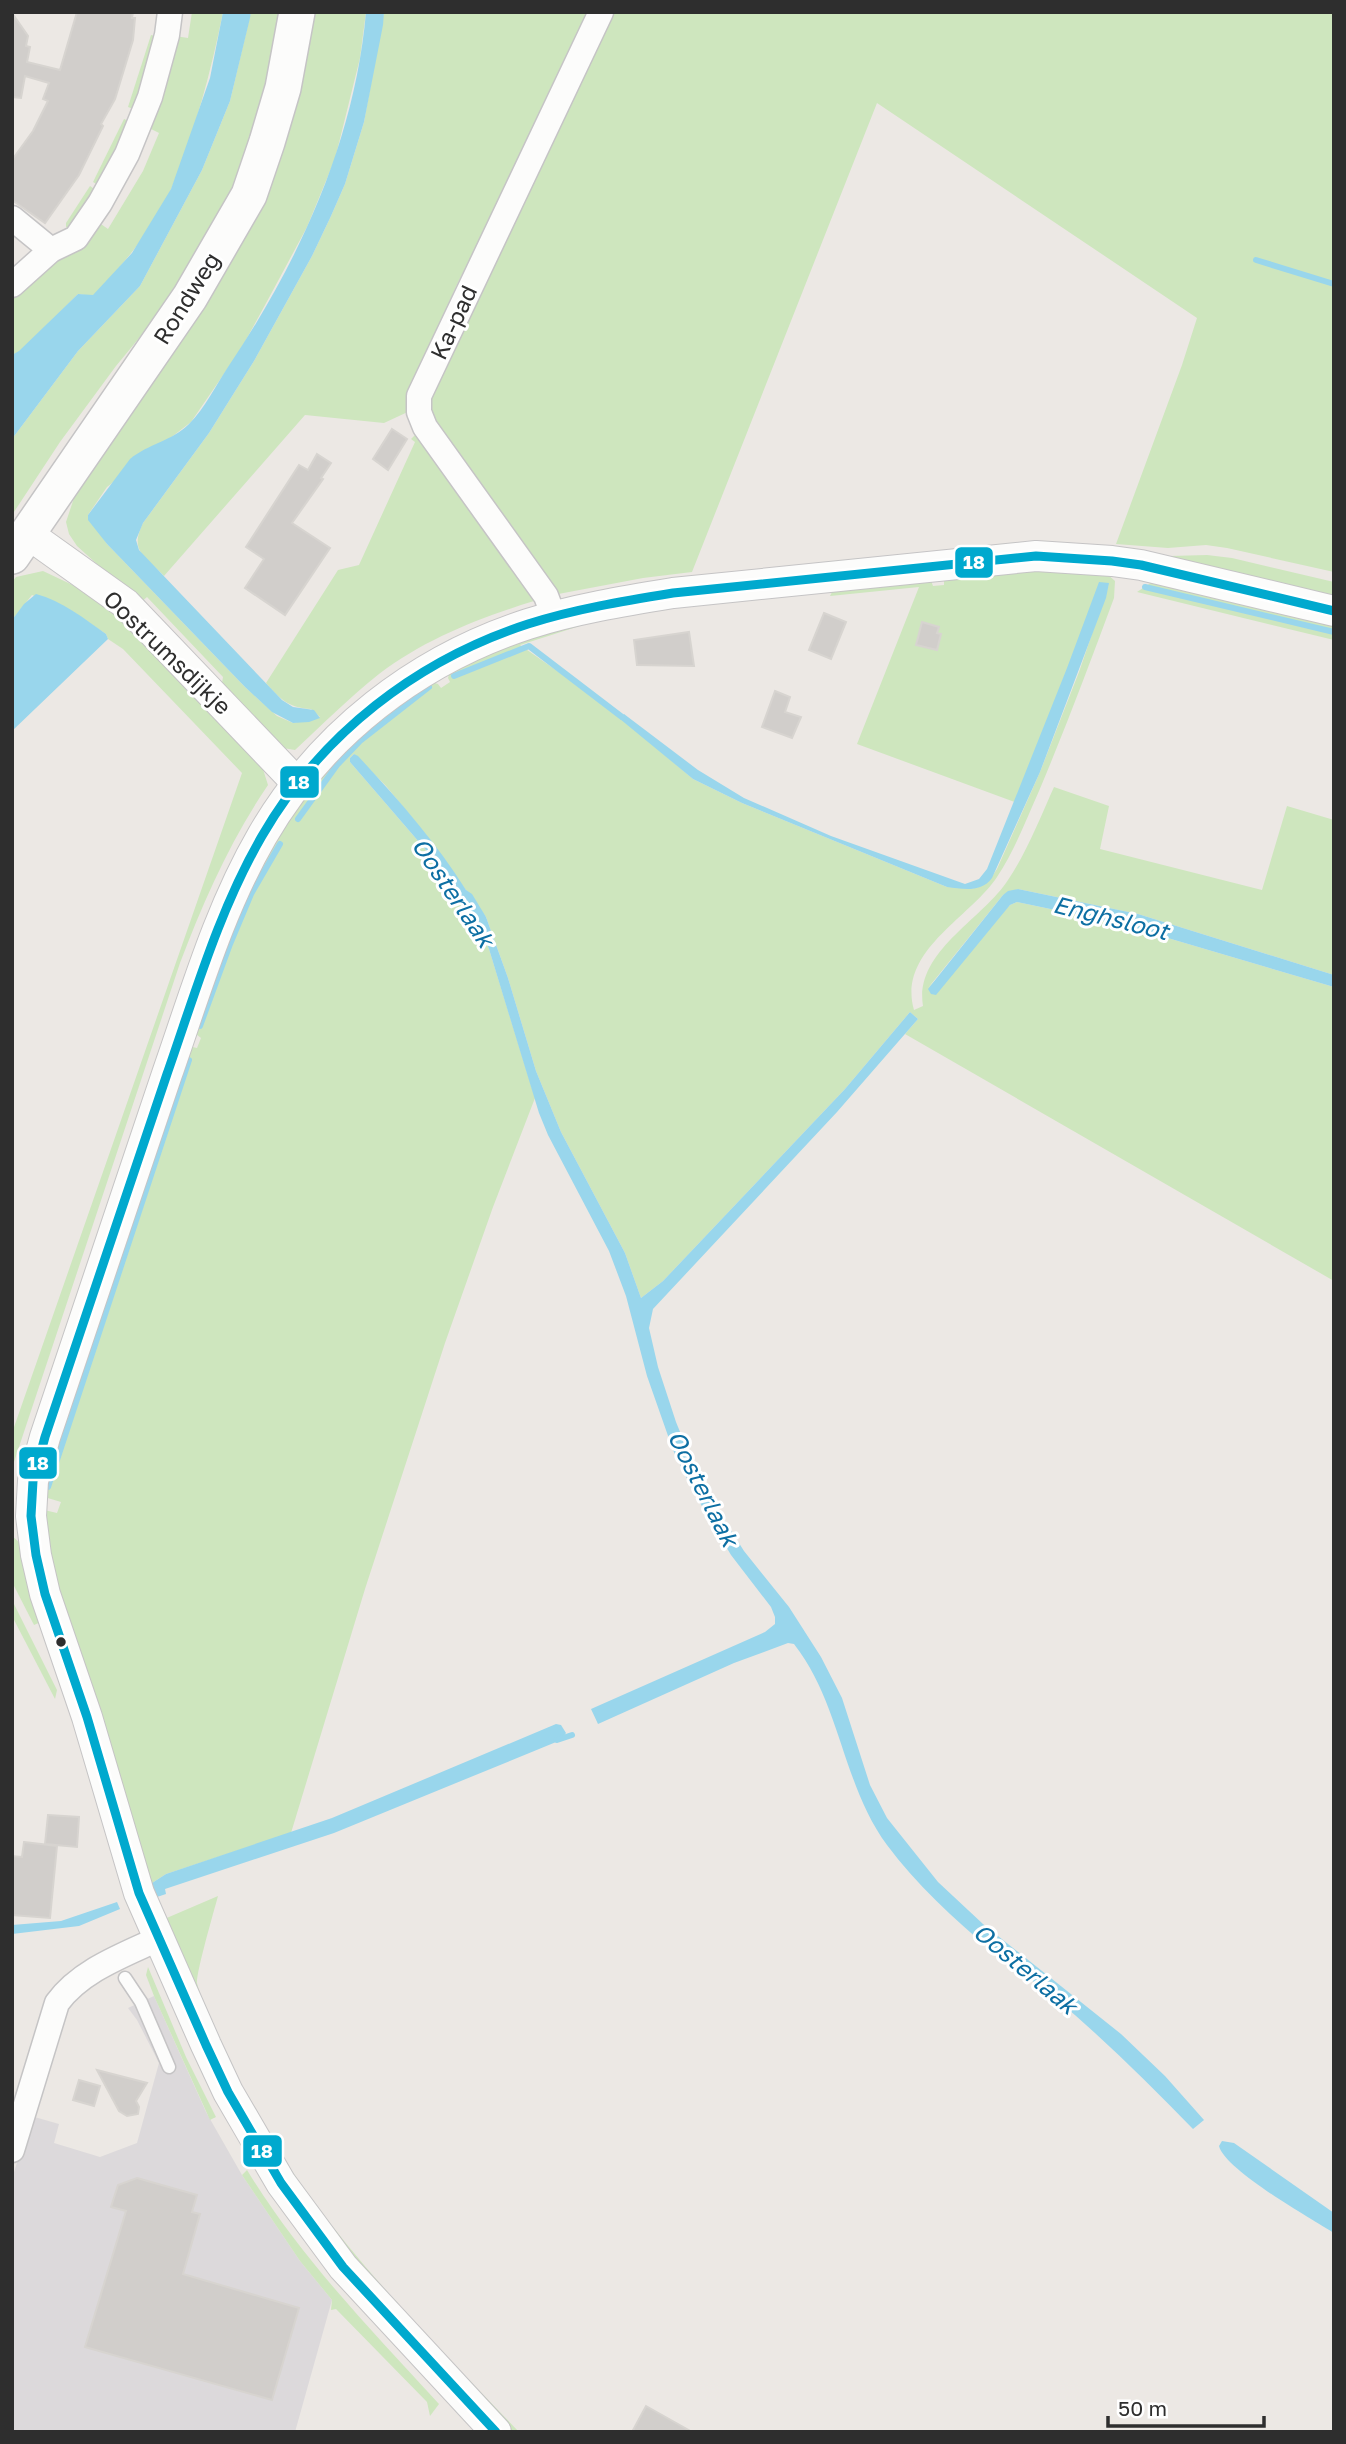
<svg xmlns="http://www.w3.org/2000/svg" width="1346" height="2444" font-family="'Golos Text',sans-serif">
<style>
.industrial{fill:#dcd9db}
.green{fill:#cee6be}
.water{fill:#99d6ec}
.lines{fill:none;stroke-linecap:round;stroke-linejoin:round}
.stream{stroke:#99d6ec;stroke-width:6}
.building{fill:#d1cecb;stroke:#d7d4d0;stroke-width:2}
.service-casing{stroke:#c5c4c5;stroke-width:15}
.minor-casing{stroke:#c5c4c5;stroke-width:27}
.tertiary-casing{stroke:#c5c4c5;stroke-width:32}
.secondary-casing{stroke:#c5c4c5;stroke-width:38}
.service{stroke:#fcfcfb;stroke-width:12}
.minor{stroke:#fcfcfb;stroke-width:24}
.tertiary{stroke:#fcfcfb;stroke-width:30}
.secondary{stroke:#fcfcfb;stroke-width:35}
.bus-1-casing{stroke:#fff;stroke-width:14}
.bus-1{stroke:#00a9ce;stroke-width:9}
.bus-dot{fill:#2e2e2e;stroke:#fff;stroke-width:2.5}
.labels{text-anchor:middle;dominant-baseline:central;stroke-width:6;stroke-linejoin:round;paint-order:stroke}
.street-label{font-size:23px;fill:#2e2e2e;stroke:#fff}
.water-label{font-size:24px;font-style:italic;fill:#0d6fa3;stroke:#fff}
.line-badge{stroke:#fff;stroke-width:2.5}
.badge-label{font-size:19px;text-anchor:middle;font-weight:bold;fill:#fff}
</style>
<rect width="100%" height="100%" fill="#ece8e4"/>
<polygon class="industrial" points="154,1996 206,2112 242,2175 300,2261 332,2300 295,2432 12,2432 12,2179 31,2116 59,2124 54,2143 100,2157 137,2143 159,2063 137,2020 128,2008"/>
<g class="green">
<path d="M 192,12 L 223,12 C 211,72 195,131 172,187 C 156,225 122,267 93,296 L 78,294 L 19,352 L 12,355 L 12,294 L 53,258 L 71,254 L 93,223 L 98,222 L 108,229 L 143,171 L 159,133 L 147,127 L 175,36 L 188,38 Z"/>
<polygon points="251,12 285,12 277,52 235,192 177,292 116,366 60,442 12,515 12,439 78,351 140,286 202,170 230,101"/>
<path d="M 308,12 L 366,12 L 360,58 L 335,159 L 307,227 L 271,294 L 241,349 L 191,422 L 107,487 L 88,515 L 107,544 L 245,687 L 277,716 L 293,723 L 320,717 L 311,709 C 289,708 280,699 266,683 L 338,570 L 359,565 L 415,442 L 411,439 L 420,430 L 536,596 L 534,601 C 479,618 425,639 379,674 C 349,698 323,724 295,750 L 283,748 L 221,689 L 223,677 L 147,597 L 140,603 L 77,546 L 69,534 L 66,522 L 77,489 L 178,338 Z"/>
<path d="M 384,12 L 594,12 L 489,232 C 449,282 433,349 412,410 L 384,423 L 305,415 L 164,576 C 145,556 129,552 143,523 L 209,433 L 254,361 L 312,256 L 331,216 L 345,184 L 364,122 Z"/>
<polygon points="608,12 1334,12 1334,572 1227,548 1206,545 1168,548 1116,544 1182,365 1197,318 877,103 692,572 643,578 553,595 432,425 429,385"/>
<polygon points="151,35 159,37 136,110 128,107"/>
<polygon points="124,119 131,122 100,186 93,182"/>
<polygon points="90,186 97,191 72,230 66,227 66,223"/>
<polygon points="1207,555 1232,558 1334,582 1334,602 1133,557"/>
<path d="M 1022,569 L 1106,573 L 1115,581 L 1114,598 C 1090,663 1066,727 1039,791 C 1026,820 1015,850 997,877 C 970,918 897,951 914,1010 L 923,1006 C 914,952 982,920 1008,880 C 1027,852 1040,818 1054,787 L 1109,806 L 1100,849 L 1262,890 L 1287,806 L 1334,820 L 1334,975 L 1138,914 L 1018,889 L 1003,895 L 928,988 L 1010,905 L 1017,902 L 1084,916 L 1161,936 L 1334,987 L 1334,1281 L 905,1034 L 918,1019 L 910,1012 L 845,1089 L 663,1281 L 641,1298 L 625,1253 L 561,1132 L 536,1071 L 508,978 L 486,917 L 413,819 L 386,786 L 354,754 L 350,758 L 350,762 L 444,871 L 479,924 L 489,949 L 535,1098 L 493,1207 L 445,1343 L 365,1589 L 291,1833 L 166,1874 L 149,1885 L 62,1621 L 40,1509 L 57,1513 L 61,1502 L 41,1496 L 188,1046 L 197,1048 L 201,1038 L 191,1030 L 269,847 L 333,760 L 426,680 L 438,684 L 441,688 L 450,682 L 448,678 L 452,665 L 513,639 L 589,623 L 520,645 L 606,705 L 693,779 L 742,803 L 947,887 C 974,888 981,894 997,869 L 1040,772 L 1079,672 L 1109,584 L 1020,804 L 857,744 L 919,587 L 830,596 L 834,588 L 929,575 L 933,586 L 944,585 L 944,574 Z"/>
<path d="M 43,571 L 98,597 L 118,611 L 261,763 L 268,785 C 230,841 204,900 180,963 L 12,1468 L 12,1433 L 242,773 L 123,649 L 108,639 L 106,634 L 72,611 L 32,595 L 12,620 L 12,582 L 16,577 Z"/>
<polygon points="1155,580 1334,623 1334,640 1137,592"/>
<polygon points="12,1536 20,1543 43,1621 34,1625 12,1582"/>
<polygon points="12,1600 57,1690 55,1699 12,1616"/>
<path d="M 218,1896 C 214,1911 196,1973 197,1983 C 201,2001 214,2025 221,2042 C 285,2195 406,2314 519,2432 L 509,2432 L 364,2276 L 262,2134 L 162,1920 Z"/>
<polygon points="148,1967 186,2057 216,2117 210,2120 154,1996 146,1975"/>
<path d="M 247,2170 C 300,2257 371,2330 439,2404 L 430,2416 L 427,2402 L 336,2309 L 331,2310 L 332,2300 L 300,2261 L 242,2175 Z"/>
</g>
<g class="water">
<polygon points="223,12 251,12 250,18 230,101 202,170 140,286 78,351 12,439 12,355 19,351 78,294 93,295 132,253 171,189 210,78"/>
<path d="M 366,12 L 384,12 L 383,25 L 364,122 L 345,184 L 331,216 L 312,256 L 254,361 L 209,433 L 143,523 L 136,540 L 139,550 L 282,700 L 293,707 L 314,710 L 320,718 L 309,722 L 293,723 L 272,712 L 245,687 L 107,544 L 88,520 L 88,515 L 130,459 C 148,444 172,441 189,424 C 205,408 216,385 228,367 C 299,262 355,140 366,12 Z"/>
<path d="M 1099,582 L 1109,583 L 1106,598 L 1040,772 L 992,878 C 981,893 963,889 947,887 L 742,803 L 693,779 L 620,719 L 624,714 L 698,770 L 744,798 L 831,836 L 965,884 L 979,879 L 987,869 L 1067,668 Z"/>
<path d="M 36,594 C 62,601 85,619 106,634 L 108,639 L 12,731 L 12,620 L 24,604 Z"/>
<path d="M 354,754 L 358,756 C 397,798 436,842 466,890 L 472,894 L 486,917 L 508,978 L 536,1071 L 561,1132 L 625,1253 L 641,1298 L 663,1281 L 845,1089 L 910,1012 L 918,1019 L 837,1112 L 653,1309 L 649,1328 L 658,1367 L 676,1422 L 689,1454 L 720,1513 L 744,1551 L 789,1607 L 821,1657 L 842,1698 L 870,1785 L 887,1818 L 938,1882 L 983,1924 L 1121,2034 L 1165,2076 L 1204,2120 L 1193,2129 C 1148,2083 1104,2039 1055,1998 C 1034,1981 1012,1967 991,1950 C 954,1919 916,1884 887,1845 C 842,1784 841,1704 794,1644 L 788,1643 L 734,1663 L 598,1724 L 591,1709 L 765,1632 L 775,1624 L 775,1617 L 771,1607 L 731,1555 L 693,1491 L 673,1450 L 647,1376 L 626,1296 L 609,1251 L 548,1135 L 539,1113 L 489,949 L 479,924 L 444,871 L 350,762 L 350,758 Z"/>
<polygon points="1018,889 1138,914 1334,975 1334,987 1161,936 1084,916 1017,902 1010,905 936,995 931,994 928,989 1003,895 1008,891"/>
<polygon points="556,1724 561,1725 566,1733 561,1740 334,1833 165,1889 166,1894 154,1898 149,1885 166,1874 332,1818"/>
<polygon points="117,1902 120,1909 79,1926 12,1934 12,1925 61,1921"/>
<path d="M 1222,2141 L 1234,2143 L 1334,2213 L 1334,2233 C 1310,2218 1225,2170 1219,2146 Z"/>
</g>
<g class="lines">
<g class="stream">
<polyline points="1256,260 1334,284"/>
<polyline points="1145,587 1334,632"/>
<polyline points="454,676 529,646 622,717"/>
<polyline points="298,819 337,765 360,741 429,687"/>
<polyline points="200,1026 230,944 251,894 280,844"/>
<polyline points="48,1487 189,1060"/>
<polyline points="557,1740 572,1735"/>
</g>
</g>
<g class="building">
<polygon points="77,12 133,12 132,18 135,18 133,40 115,99 101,124 103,126 79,175 45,223 12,200 12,160 33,131 48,101 43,99 49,83 25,76 21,98 12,97 12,13 28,36 26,46 30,47 27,62 60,70"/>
<polygon points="392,429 407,439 388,470 373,459"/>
<polygon points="317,454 331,463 321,478 323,479 292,523 330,548 285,615 245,588 264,559 246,547 299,465 308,470"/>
<polygon points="824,613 846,622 831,659 809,650"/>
<polygon points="922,622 939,627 937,633 941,634 937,650 916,645"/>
<polygon points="689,632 694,666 637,665 634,640"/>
<polygon points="775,691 790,697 785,712 801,717 792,738 762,727"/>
<polygon points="48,1815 79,1817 77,1847 45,1844"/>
<polygon points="24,1842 57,1846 50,1918 12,1915 12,1856 22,1857"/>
<polygon points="97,2070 147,2083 136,2101 139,2107 138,2114 127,2116 119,2111"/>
<polygon points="79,2080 100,2086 94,2106 73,2100"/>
<polygon points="137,2178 197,2195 192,2212 200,2214 183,2274 299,2308 272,2400 85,2347 126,2211 111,2207 118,2185"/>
<polygon points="646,2406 692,2432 632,2432"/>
</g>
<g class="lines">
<defs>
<polyline id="service" points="125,1978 141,2002 169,2067"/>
<g id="minor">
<polyline points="12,218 51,250"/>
<polyline points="12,285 51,250 76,238 100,203 127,154 150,97 167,35 170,12"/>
<polyline points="554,617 546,596 425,427 419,412 419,396 601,12"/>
<path d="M 12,2150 L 57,2003 C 81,1970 124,1955 160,1938"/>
</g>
<g id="tertiary">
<polyline points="28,534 126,604 297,783"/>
<path d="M 496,2432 L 343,2267 L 281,2183 L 228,2092 L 206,2045 L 139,1893 L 87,1717 L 45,1594 L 36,1555 L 31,1516 L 33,1481 L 45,1437 C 86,1316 127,1195 167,1074 C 195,994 219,910 262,836 C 321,734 417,660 528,624 C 575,609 624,601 673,593 L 1036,556 L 1112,561 L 1141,565 L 1334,611"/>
</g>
<polyline id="secondary" points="12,556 190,297 249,195 267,142 283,88 297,12"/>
</defs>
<use href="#service" class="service-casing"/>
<use href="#minor" class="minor-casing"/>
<use href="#tertiary" class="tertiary-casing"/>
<use href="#secondary" class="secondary-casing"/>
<use href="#service" class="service"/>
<use href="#minor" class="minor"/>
<use href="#tertiary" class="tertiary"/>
<use href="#secondary" class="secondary"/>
<defs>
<path id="bus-1" d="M 496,2432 L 343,2267 L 281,2183 L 228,2092 L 206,2045 L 139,1893 L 87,1717 L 45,1594 L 36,1555 L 31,1516 L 33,1481 L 45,1437 C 86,1316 127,1195 167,1074 C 195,994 219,910 262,836 C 321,734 417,660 528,624 C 575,609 624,601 673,593 L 1036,556 L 1112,561 L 1141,565 L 1334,611"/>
</defs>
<use href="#bus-1" class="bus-1-casing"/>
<use href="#bus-1" class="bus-1"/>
</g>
<circle class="bus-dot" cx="61" cy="1642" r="6"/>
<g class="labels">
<g class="street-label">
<text transform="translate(186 298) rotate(-58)">Rondweg</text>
<text transform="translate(453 322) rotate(-65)">Ka-pad</text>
<text transform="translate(168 652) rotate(44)">Oostrumsdijkje</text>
</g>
<g class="water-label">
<text transform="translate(454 892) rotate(56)">Oosterlaak</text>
<text transform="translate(1111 917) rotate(14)">Enghsloot</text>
<text transform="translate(704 1488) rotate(63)">Oosterlaak</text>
<text transform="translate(1026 1968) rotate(40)">Oosterlaak</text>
</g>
</g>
<g class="line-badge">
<rect x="954" y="546" width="40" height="33" rx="7" fill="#00a9ce"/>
<rect x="279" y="765" width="41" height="34" rx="7" fill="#00a9ce"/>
<rect x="18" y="1446" width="40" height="34" rx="7" fill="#00a9ce"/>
<rect x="242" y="2134" width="41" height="34" rx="7" fill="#00a9ce"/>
</g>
<g class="badge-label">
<text x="974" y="569">18</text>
<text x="299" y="789">18</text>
<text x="38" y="1470">18</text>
<text x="262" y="2158">18</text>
</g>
<rect width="1346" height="2444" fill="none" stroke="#2e2e2e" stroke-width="28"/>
<path d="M1108 2416v10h156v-10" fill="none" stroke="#2e2e2e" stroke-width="3.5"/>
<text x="1118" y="2416" font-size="21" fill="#2e2e2e" stroke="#ffffff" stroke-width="5" paint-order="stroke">50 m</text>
</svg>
